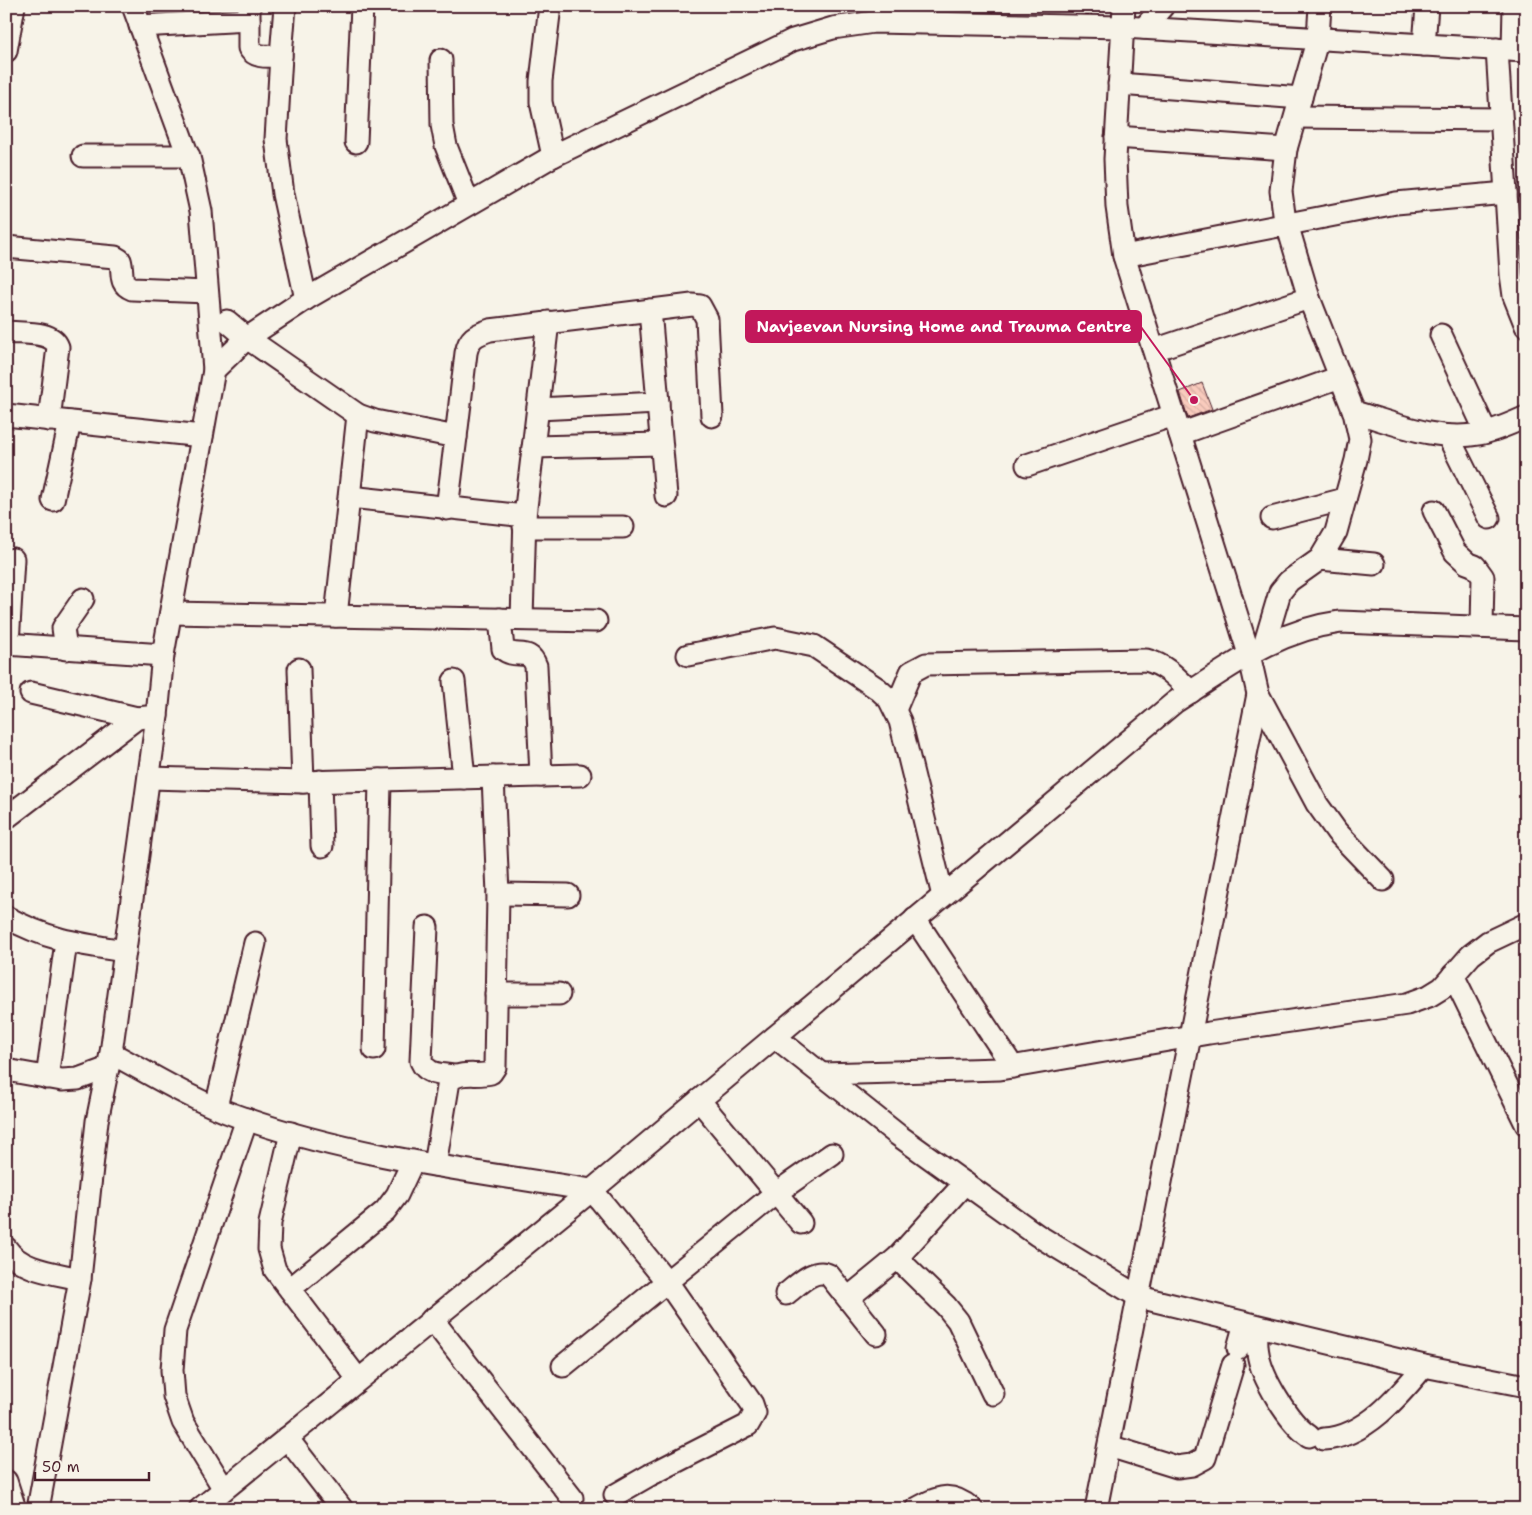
<svg xmlns="http://www.w3.org/2000/svg" width="1532" height="1515" font-family="'Shantell Sans',sans-serif">
<style>
.building{fill:url(#building-back-hatch);stroke:#4a1f2b}
.lines{fill:none;stroke-linecap:round;stroke-linejoin:round}
.minor-casing{stroke:#4a1f2b;stroke-width:25}
.minor{stroke:#f7f3e8;stroke-width:21}
.leader{fill:none;stroke:#c2185b;stroke-width:2}
.callout-dot{fill:#c2185b;stroke:#f7f3e8;stroke-width:2}
.callout{fill:#c2185b;stroke:#c2185b;stroke-width:2}
.callout-label{font-size:16px;text-anchor:middle;font-weight:bold;fill:#fff}
</style>
<defs>
<pattern id="building-back-hatch" width="6" height="6" patternUnits="userSpaceOnUse" patternTransform="scale(1.25)"><rect width="6" height="6" fill="#f9cbbd"/><path d="M-1 5l2 2M0 0l6 6M5-1l2 2" fill="none" stroke="#d7aea3"/></pattern>
</defs>
<rect width="100%" height="100%" fill="#f7f3e8"/>
<filter id="ink" filterUnits="userSpaceOnUse"><feTurbulence type="fractalNoise" baseFrequency=".02" numOctaves="2"/><feDisplacementMap in="SourceGraphic" scale="10" xChannelSelector="R" yChannelSelector="G"/><feConvolveMatrix kernelMatrix="1 2 1 2 8 2 1 2 1" color-interpolation-filters="sRGB"/></filter>
<g filter="url(#ink)">
<polygon class="building" points="1202,383 1212,409 1188,418 1180,392"/>
<g class="lines">
<defs>
<g id="minor">
<polyline points="133,6 190,161 201,211 214,370"/>
<path d="M 249,6 L 249,48 C 256,59 269,56 281,56 L 276,139 L 283,194 L 306,299"/>
<polyline points="550,6 541,81 541,102 553,156"/>
<polyline points="140,26 249,20"/>
<polyline points="1144,28 1163,6"/>
<polyline points="1424,45 1427,6"/>
<polyline points="1497,49 1511,274 1514,296 1526,326"/>
<polyline points="1513,50 1514,6"/>
<polyline points="6,51 14,6"/>
<polyline points="281,56 285,6"/>
<polyline points="441,60 442,125 446,146 469,204"/>
<polyline points="1119,84 1301,98"/>
<polyline points="1296,117 1501,119"/>
<polyline points="1116,137 1286,149"/>
<polyline points="356,142 362,6"/>
<polyline points="83,156 189,156"/>
<path d="M 6,247 L 115,257 L 120,260 C 124,272 118,284 132,289 L 207,292"/>
<polyline points="1124,256 1396,203 1506,193"/>
<polyline points="650,310 666,496"/>
<path d="M 227,321 L 247,338 L 358,415 L 375,421 L 456,437 L 466,353 C 469,338 475,335 490,330 L 692,305 L 700,306 L 707,319 L 712,416"/>
<path d="M 6,332 C 22,334 52,330 58,347 L 49,420"/>
<polyline points="1441,335 1486,432"/>
<polyline points="1154,350 1309,298"/>
<polyline points="538,409 658,403"/>
<path d="M 1354,412 C 1394,423 1437,442 1479,434 C 1495,431 1510,424 1526,417"/>
<polyline points="6,415 202,436"/>
<polyline points="1180,434 1340,377"/>
<polyline points="1448,436 1489,518"/>
<polyline points="533,447 661,444"/>
<polyline points="1027,465 1174,415"/>
<polyline points="350,497 525,516"/>
<polyline points="53,500 70,422"/>
<polyline points="447,509 456,437"/>
<polyline points="1434,511 1455,552 1467,563 1475,566 1483,577 1482,627"/>
<polyline points="1272,518 1345,499"/>
<polyline points="524,527 623,527"/>
<polyline points="1320,559 1374,564"/>
<polyline points="171,613 596,621"/>
<polyline points="336,616 358,415"/>
<path d="M 500,619 L 503,649 C 516,660 529,646 536,666 L 541,776"/>
<polyline points="522,619 525,516 548,322"/>
<polyline points="6,644 163,655"/>
<polyline points="8,644 13,559"/>
<polyline points="1264,646 1280,592 1289,581 1320,559 1336,532 1356,460 1360,439 1354,412 1309,298 1284,214 1281,191 1286,149 1318,38 1320,6"/>
<polyline points="66,649 63,628 83,599"/>
<polyline points="688,655 775,638 814,646 878,689 889,699 900,721 943,896"/>
<polyline points="299,669 303,782"/>
<polyline points="454,681 464,778"/>
<polyline points="31,693 137,718"/>
<polyline points="1258,694 1317,804 1337,832 1383,880"/>
<path d="M 895,710 L 911,672 L 926,664 L 1146,660 C 1166,665 1177,678 1191,692"/>
<polyline points="149,778 303,782 580,775"/>
<polyline points="320,781 322,846"/>
<polyline points="6,818 137,718 157,716"/>
<polyline points="498,894 568,895"/>
<path d="M 6,917 C 47,940 80,944 125,951"/>
<polyline points="915,919 1013,1067"/>
<path d="M 427,927 L 421,1061 C 427,1075 440,1074 454,1076"/>
<polyline points="1453,975 1526,1124"/>
<polyline points="496,994 559,994"/>
<polyline points="775,1037 898,1135 1037,1235 1139,1297 1424,1366 1526,1386"/>
<polyline points="374,1049 380,780"/>
<path d="M 111,1053 C 152,1075 194,1101 237,1116 C 351,1157 473,1171 592,1190 L 668,1283 L 752,1404 L 755,1413 L 748,1425 L 650,1475 L 615,1495"/>
<polyline points="6,1070 62,1080 78,1079 108,1068"/>
<polyline points="822,1074 1000,1069 1209,1033 1407,1004 1429,996 1442,988 1471,955 1488,942 1526,924"/>
<polyline points="47,1078 66,942"/>
<polyline points="699,1100 801,1223"/>
<polyline points="216,1107 255,943"/>
<polyline points="291,1133 270,1223 269,1249 275,1270 358,1379"/>
<path d="M 435,1165 L 449,1081 C 461,1070 476,1077 491,1073 L 495,1067 L 498,894 L 493,777"/>
<path d="M 6,1248 C 21,1271 56,1273 80,1279"/>
<polyline points="897,1258 946,1306 958,1321 993,1394"/>
<polyline points="290,1289 385,1211 397,1195 413,1161"/>
<path d="M 786,1294 C 798,1285 814,1267 829,1275 L 876,1334"/>
<polyline points="848,1298 897,1258 965,1183"/>
<polyline points="432,1319 572,1498"/>
<path d="M 1257,1326 C 1257,1335 1256,1344 1258,1353 C 1261,1377 1289,1423 1309,1436"/>
<polyline points="1238,1348 1245,1323"/>
<polyline points="563,1366 776,1193 832,1154"/>
<polyline points="287,1438 342,1509"/>
<path d="M 1324,1439 C 1365,1437 1399,1396 1424,1366"/>
<polyline points="1109,1446 1177,1467 1192,1465 1205,1458 1233,1365"/>
<polyline points="6,1481 15,1509"/>
<polyline points="224,1489 183,1422 174,1396 172,1370 175,1330 247,1119"/>
<polyline points="38,1509 80,1279 97,1121 111,1053 157,716 163,655 214,370 247,338 306,299 553,156 793,40 833,28 874,22 1123,27 1526,51"/>
<path d="M 200,1509 L 592,1190 L 1175,702 C 1230,667 1274,631 1340,622 L 1526,629"/>
<path d="M 916,1509 C 939,1496 951,1491 972,1509"/>
<polyline points="1096,1509 1258,694 1249,654 1124,256 1117,207 1115,159 1124,6"/>
</g>
</defs>
<use href="#minor" class="minor-casing"/>
<use href="#minor" class="minor"/>
</g>
</g>
<path class="leader" d="M1194 400L1141 327"/>
<circle class="callout-dot" cx="1194" cy="400" r="5"/>
<rect class="callout" x="746" y="311" width="395" height="31" rx="5"/>
<g class="callout-label">
<text x="944" y="332">Navjeevan Nursing Home and Trauma Centre</text>
</g>
<rect width="1532" height="1515" fill="none" stroke="#f7f3e8" stroke-width="25"/>
<rect x="12" y="12" width="1507" height="1490" fill="none" stroke="#4a1f2b" stroke-width="2" filter="url(#ink)"/>
<path d="M35 1472v8h114v-8" fill="none" stroke="#4a1f2b" stroke-width="2.5"/>
<text x="42" y="1472" font-size="15" fill="#4a1f2b" stroke="#f7f3e8" stroke-width="4" paint-order="stroke">50 m</text>
</svg>
